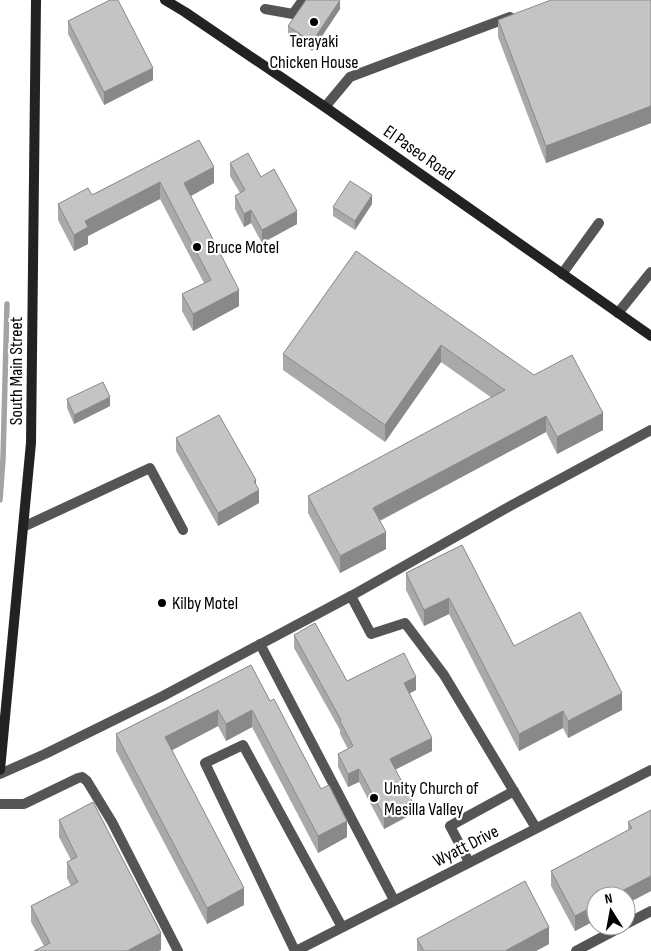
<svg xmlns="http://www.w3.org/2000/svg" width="651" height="951" font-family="'Sofia Sans Condensed',sans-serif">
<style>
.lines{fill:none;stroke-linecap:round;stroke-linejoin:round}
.stream{stroke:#a3a3a3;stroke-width:5.5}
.lane{stroke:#555;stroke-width:10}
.street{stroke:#555;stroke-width:10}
.secondary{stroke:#222;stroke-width:10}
.wall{fill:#a9a9a9}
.shaded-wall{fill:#898989}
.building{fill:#c4c4c4;stroke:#898989}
.poi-dot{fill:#000;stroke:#fff;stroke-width:2}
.labels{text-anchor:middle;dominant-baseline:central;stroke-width:4.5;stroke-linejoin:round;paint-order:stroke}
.poi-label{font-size:18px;fill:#000;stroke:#fff;text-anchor:start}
.street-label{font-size:18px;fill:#000;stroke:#fff}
</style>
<rect width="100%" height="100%" fill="#fff"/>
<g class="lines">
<polyline class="stream" points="0,500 3,459 7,304"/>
<g class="lane">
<polyline points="265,9 293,14 303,0"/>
<polyline points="325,107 350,77 510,17"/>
<polyline points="562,274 599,223"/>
<polyline points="618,313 651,272"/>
<polyline points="23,527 150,468 183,530"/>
<polyline points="351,596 371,634 405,623 444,675 536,828"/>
<polyline points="260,644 394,900"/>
<polyline points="0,774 45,754 163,696 351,596 512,505 651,430"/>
<polyline points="0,804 24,804 78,778 82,777 87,781 112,822 178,951"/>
<polyline points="469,862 450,826 514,791"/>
<polyline points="626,924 651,911"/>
<polyline points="295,951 205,763 243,745 342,927"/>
<polyline points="576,951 623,926"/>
</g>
<polyline class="street" points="296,951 651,770"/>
<g class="secondary">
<polyline points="165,0 185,12 325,107 651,336"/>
<polyline points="0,770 31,443 36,0"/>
</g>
</g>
<g class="wall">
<polygon points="651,0 651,123 546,163 498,37 498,20"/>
<polygon points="340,9 312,51 288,34 288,26"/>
<polygon points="68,21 153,80 104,105 68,34"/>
<polygon points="199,140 214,183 190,196 239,306 193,331 182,311 182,294 204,283 160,199 88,236 88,244 74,251 58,220 58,204 92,195"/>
<polygon points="230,163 261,177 297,224 262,243 251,223 244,227 235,209 235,196 240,193 230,176"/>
<polygon points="372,204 355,230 333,216 333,207"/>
<polygon points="356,251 603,430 557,454 546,432 380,521 386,549 340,573 308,513 308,496 492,398 441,362 385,442 283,370 283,354"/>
<polygon points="67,399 110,406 74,424 67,408"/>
<polygon points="176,438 256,484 259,503 218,526 176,451"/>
<polygon points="462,545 514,646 622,710 568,738 563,728 519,751 449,614 424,626 406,590 406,573"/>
<polygon points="294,635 347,681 416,690 410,693 432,751 395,770 412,814 384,829 359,782 348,787 338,767 338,754 348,749 340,734 340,730 294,648"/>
<polygon points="251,665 270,701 321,789 347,837 318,853 252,727 226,741 218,726 172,750 244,905 207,924 116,751 116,734"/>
<polygon points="651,810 651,891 575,931 551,886 551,871 628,830 628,822"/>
<polygon points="59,820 161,950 44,946 31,922 31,906 71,886 67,878 67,862 71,860 59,837"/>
<polygon points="417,939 549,944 536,951 417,951"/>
</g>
<g class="shaded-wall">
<polygon points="340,0 340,9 312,51 312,42"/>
<polygon points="153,68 153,80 104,105 104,92"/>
<polygon points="651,106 651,123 546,163 546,146"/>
<polygon points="214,167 214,183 184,200 184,183"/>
<polygon points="160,182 160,199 88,236 88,244 74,251 74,235 85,221"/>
<polygon points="372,195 372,204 355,230 355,221"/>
<polygon points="251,210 251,223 244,227 244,214"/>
<polygon points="297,211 297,224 262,243 262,230"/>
<polygon points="239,290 239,306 193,331 193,314"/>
<polygon points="441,345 441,362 385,442 385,425"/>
<polygon points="110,397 110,406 74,424 74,415"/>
<polygon points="603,413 603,430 557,454 557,437"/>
<polygon points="546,416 546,432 373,524 373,508"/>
<polygon points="256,480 256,492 259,490 259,503 218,526 218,513"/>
<polygon points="386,532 386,549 340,573 340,556"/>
<polygon points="449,598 449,614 424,626 424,610"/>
<polygon points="416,677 416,690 404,696 404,683"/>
<polygon points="622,693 622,710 568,738 568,721"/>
<polygon points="218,710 218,726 165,754 165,737"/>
<polygon points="252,710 252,727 226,741 226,724"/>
<polygon points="563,711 563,728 519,751 519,734"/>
<polygon points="432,738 432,751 390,772 390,759"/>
<polygon points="359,769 359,782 348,787 348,774"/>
<polygon points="412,801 412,814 384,829 384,816"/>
<polygon points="347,821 347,837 318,853 318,836"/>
<polygon points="651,876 651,891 626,904 626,896 612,896"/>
<polygon points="244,888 244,905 207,924 207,908"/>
<polygon points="596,905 596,920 575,931 575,916"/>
<polygon points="549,927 549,944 536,951 505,951"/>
<polygon points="161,933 161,950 159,951 127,951"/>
</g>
<g class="building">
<polygon points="110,0 118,0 153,68 104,92 68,21"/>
<polygon points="306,0 340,0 312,42 288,26"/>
<polygon points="551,0 651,0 651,106 546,146 498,20"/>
<polygon points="199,140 214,167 184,183 239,290 193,314 182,294 211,280 160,182 85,221 88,227 74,235 58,204 88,188 92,195"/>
<polygon points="248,153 261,177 274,169 297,211 262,230 251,210 244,214 235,196 245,190 230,163"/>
<polygon points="350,181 372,195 355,221 333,207"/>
<polygon points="356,251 534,375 572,355 603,413 557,437 546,416 373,508 386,532 340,556 308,496 505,390 441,345 385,425 283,354"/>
<polygon points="103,382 110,397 74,415 67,399"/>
<polygon points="219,415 256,480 254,481 259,490 218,513 176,438"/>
<polygon points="462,545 514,646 580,612 622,693 568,721 563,711 519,734 449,598 424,610 406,573"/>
<polygon points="315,623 347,681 404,653 416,677 404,683 432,738 390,759 412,801 384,816 359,769 348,774 338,754 353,746 340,721 341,720 294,635"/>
<polygon points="251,665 270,701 274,699 321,789 329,785 347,821 318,836 252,710 226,724 218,710 165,737 244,888 207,908 116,734"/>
<polygon points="93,802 161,933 127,951 34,951 50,943 31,906 78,882 67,862 77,857 59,820"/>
<polygon points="651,810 651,876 612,896 596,896 596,905 575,916 551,871 632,828 628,822"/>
<polygon points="525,881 549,927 505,951 424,951 417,939"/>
</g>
<g class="poi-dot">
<circle cx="314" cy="22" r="5"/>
<circle cx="197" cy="247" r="5"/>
<circle cx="162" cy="603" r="5"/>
<circle cx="374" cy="798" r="5"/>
</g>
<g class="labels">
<g class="poi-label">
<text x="314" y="41" text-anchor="middle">Terayaki<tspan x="314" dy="21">Chicken House</tspan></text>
<text x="207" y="247">Bruce Motel</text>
<text x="172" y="603">Kilby Motel</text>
<text x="384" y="788">Unity Church of<tspan x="384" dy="21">Mesilla Valley</tspan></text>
</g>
<g class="street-label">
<text transform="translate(419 153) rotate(35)">El Paseo Road</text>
<text transform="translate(16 371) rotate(-90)">South Main Street</text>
<text transform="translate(466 846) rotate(-27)">Wyatt Drive</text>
</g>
</g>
<g transform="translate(611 911) rotate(349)"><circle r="24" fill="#ffffff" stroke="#999999"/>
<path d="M0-4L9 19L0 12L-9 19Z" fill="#000000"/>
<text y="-8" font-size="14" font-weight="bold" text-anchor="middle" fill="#000000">N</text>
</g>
</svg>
